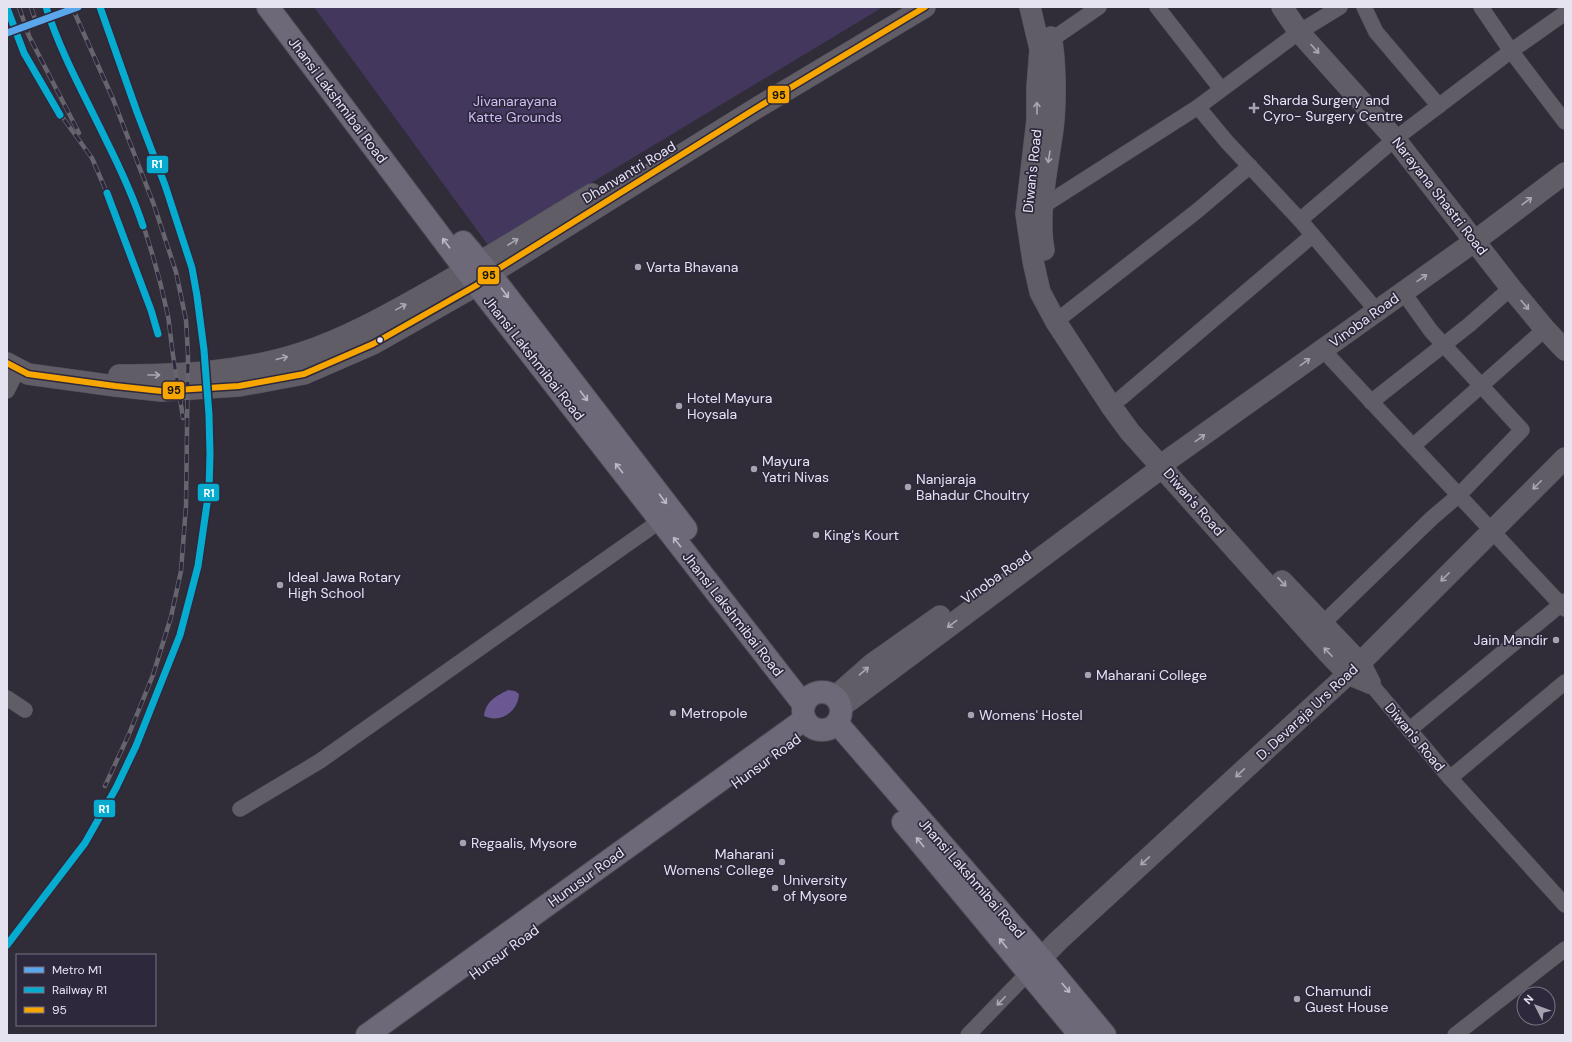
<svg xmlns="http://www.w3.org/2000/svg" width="1572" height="1042" font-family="'DM Sans',sans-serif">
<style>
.green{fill:#43375e}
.water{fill:#6a5893}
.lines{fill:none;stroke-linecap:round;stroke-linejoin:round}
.street-casing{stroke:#4e4b55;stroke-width:16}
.secondary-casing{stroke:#4e4b55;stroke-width:22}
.primary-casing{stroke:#4e4b55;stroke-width:24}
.street{stroke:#605d66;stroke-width:15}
.secondary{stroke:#605d66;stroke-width:21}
.primary{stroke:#6e6979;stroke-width:22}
.rail-casing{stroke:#66646d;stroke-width:4.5}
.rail{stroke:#2e283d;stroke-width:3;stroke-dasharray:9;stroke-linecap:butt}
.bus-1-casing{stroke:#2e283d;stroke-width:9}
.bus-1{stroke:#f7a600;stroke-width:6}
.rail-1-casing{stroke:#2e283d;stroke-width:10}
.rail-1{stroke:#06acd0;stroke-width:7}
.metro-1-casing{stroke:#2e283d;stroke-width:10}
.metro-1{stroke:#5aa8eb;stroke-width:7}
.oneway{stroke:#aaa7b2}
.oneway2{stroke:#bcb8c7}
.poi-dot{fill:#a6a3b0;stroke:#2e283d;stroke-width:1.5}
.bus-dot{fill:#e6e3f1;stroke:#2e283d;stroke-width:1.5}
.labels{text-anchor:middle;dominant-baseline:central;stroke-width:3.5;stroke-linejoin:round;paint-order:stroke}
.street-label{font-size:14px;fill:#e6e3f1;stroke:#2e283d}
.poi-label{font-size:14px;fill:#e6e3f1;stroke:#2e283d;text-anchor:start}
.park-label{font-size:14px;fill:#ccbdf4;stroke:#2e283d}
.line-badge{stroke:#2e283d;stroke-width:1.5}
.badge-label{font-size:11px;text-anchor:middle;font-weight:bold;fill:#fff}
.pale-badge-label{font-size:11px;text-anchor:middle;font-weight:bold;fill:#111}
</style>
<rect width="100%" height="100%" fill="#302d38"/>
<polygon class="green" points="314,7 883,7 488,245"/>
<path class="water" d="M 508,690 L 515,691 L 519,694 C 518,711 501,724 484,716 C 485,702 496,696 508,690 Z"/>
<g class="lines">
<defs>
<g id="street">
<polyline points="1157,7 1221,89"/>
<polyline points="1364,7 1376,32 1439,106"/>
<polyline points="1481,7 1511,51 1565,122"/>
<polyline points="1051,40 1099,7"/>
<polyline points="1198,107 1227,142 1300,220 1377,311"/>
<polyline points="1043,206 1198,107 1299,32 1340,7"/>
<polyline points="1300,220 1395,139 1511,51 1565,13"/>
<polyline points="1064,315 1197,211 1250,166"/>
<polyline points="1323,350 1565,609"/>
<polyline points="7,391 18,369"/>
<polyline points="1121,398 1313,235"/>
<polyline points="1371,402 1469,325 1511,288"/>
<polyline points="1413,446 1545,329"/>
<polyline points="1315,631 1432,518 1459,495 1522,430 1431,331 1403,292"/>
<polyline points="1370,683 1450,778 1565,905"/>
<polyline points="7,698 25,710"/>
<polyline points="1409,730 1565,601"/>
<polyline points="1450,778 1565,682"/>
<polyline points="240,809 320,761 660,521"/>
<polyline points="968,1035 1028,973"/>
<polyline points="1455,1035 1565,949"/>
</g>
<g id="secondary">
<polyline points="1030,7 1040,49 1037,87 1037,120 1026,214 1033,261 1040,292 1056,322 1111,406 1130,432 1327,652 1348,674 1370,683"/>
<polyline points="1282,7 1299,32 1395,139 1511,288 1545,329 1565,350"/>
<path d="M 1044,250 C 1037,215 1048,165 1053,129 C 1056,104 1056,60 1051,37"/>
<polyline points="7,363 28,374 115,386 161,391 239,386 304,374 373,344 477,285 490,274 755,109 925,7"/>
<path d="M 119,375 C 179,375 243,372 301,353 C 344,339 384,317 423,295 C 480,263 536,228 592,194"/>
<polyline points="1282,581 1360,663 1370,683"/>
<polyline points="838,694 872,664 940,616"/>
<polyline points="841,707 1156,472 1161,465 1475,241 1565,173"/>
<polyline points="1030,970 1058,941 1360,663 1565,458"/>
</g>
<g id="primary">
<polyline points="268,7 477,285 804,705"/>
<polyline points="463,242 490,274 686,529"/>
<circle cx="822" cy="711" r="19"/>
<polyline points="837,723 1041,958 1105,1035"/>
<polyline points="903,822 1080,1035"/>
<polyline points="367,1035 805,719"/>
</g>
</defs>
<use href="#street" class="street-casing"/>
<use href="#secondary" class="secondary-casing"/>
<use href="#primary" class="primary-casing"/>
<use href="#street" class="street"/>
<use href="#secondary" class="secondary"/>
<use href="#primary" class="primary"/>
<defs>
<g id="rail">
<polyline points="19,7 29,36 79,133"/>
<polyline points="31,7 36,22"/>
<path d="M 46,7 C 68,74 106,130 132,194 C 147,233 159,274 168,316 C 170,329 171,342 173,355 C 176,376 180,397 183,418"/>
<polyline points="72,7 113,99 154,205 176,272 186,320 188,354 186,506 181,571 171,617 153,675 129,734 105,786"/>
<path d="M 100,7 C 115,51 130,95 147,139 C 163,182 181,224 192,268 C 200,299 202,333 205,365 C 208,406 212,447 209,488 C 205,538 192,587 180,635"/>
<polyline points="7,8 24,53 55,107 92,158 118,219 158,334"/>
<polyline points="7,33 78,7"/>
<path d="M 7,945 C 33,911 61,878 85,843 C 113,800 134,752 153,704"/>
</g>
</defs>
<use href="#rail" class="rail-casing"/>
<use href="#rail" class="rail"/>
<defs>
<polyline id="bus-1" points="7,363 28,374 115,386 161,391 239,386 304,374 373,344 477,285 490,274 755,109 925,7"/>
</defs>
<use href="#bus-1" class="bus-1-casing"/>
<use href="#bus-1" class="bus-1"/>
<defs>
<g id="rail-1">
<path d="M 46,7 C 61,54 85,96 106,140 C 120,168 133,196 143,226"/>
<polyline points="7,8 24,53 60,115"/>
<polyline points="107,193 151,310 158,334"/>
<polyline points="7,945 85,843 116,788 136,746 180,635 198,566 209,490 210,454 209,415 204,350 197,296 192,268 165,185 137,112 100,7"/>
</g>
</defs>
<use href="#rail-1" class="rail-1-casing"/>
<use href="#rail-1" class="rail-1"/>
<defs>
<polyline id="metro-1" points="7,33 78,7"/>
</defs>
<use href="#metro-1" class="metro-1-casing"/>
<use href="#metro-1" class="metro-1"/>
</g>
<defs><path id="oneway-shaft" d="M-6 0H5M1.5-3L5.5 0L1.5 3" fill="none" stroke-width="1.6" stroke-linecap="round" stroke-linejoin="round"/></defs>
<g class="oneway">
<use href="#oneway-shaft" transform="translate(1315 49) rotate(48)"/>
<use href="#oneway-shaft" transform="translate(1037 108) rotate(-91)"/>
<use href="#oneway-shaft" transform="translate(1049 157) rotate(99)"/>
<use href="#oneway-shaft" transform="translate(1527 201) rotate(-37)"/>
<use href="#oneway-shaft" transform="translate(513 242) rotate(-31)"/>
<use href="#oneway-shaft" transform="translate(1422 278) rotate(-35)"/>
<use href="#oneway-shaft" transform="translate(1525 305) rotate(50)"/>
<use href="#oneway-shaft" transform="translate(401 307) rotate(-29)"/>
<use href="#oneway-shaft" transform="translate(282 358) rotate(-14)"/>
<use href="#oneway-shaft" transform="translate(1305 362) rotate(-36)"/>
<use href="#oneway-shaft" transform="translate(154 375)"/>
<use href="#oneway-shaft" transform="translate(1200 438) rotate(-36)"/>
<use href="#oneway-shaft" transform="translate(1537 485) rotate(135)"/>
<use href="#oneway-shaft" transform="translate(1445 577) rotate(135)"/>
<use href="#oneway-shaft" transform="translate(1282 582) rotate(47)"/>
<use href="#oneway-shaft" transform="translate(952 624) rotate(143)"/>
<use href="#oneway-shaft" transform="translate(1328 652) rotate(-134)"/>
<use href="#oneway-shaft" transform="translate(864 671) rotate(-41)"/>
<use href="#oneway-shaft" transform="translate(1240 773) rotate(137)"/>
<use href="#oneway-shaft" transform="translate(1145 861) rotate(137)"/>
<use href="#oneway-shaft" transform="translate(1001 1001) rotate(134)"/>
</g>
<g class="oneway2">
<use href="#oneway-shaft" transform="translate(446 243) rotate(-127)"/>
<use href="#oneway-shaft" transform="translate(505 293) rotate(53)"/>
<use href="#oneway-shaft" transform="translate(584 396) rotate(53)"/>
<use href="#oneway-shaft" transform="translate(619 468) rotate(-128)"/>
<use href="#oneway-shaft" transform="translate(663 499) rotate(53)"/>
<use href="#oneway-shaft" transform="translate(677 542) rotate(-128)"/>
<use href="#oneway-shaft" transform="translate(920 842) rotate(-129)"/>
<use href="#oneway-shaft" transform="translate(1003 943) rotate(-129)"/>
<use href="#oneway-shaft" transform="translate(1066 988) rotate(50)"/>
</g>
<g class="poi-dot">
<path d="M1252 102h4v4h4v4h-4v4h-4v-4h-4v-4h4z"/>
<circle cx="638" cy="267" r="4"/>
<circle cx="679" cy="406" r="4"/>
<circle cx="754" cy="469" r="4"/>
<circle cx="908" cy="487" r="4"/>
<circle cx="816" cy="535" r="4"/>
<circle cx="280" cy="585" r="4"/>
<circle cx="1556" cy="640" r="4"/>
<circle cx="1088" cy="675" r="4"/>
<circle cx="673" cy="713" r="4"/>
<circle cx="971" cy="715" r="4"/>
<circle cx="463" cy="843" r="4"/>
<circle cx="782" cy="862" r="4"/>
<circle cx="775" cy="888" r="4"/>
<circle cx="1297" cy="999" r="4"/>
</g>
<circle class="bus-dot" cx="380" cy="340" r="3.5"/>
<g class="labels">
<g class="street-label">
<text transform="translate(338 100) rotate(53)">Jhansi Lakshmibai Road</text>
<text transform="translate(1032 171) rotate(-84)">Diwan's Road</text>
<text transform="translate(629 172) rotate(-31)">Dhanvantri Road</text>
<text transform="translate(1440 196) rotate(52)">Narayana Shastri Road</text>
<text transform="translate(1364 320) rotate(-36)">Vinoba Road</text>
<text transform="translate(534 358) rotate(52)">Jhansi Lakshmibai Road</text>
<text transform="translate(1194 502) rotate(49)">Diwan's Road</text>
<text transform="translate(996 577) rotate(-35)">Vinoba Road</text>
<text transform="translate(733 614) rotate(52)">Jhansi Lakshmibai Road</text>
<text transform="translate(1307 712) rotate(-43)">D. Devaraja Urs Road</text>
<text transform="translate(1415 737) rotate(50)">Diwan's Road</text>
<text transform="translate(766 761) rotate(-36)">Hunsur Road</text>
<text transform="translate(586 877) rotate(-36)">Hunusur Road</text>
<text transform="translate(972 878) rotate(49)">Jhansi Lakshmibai Road</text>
<text transform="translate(504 952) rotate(-36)">Hunsur Road</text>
</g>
<g class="poi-label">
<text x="1263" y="100">Sharda Surgery and<tspan x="1263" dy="16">Cyro- Surgery Centre</tspan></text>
<text x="646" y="267">Varta Bhavana</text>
<text x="687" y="398">Hotel Mayura<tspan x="687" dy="16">Hoysala</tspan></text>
<text x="762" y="461">Mayura<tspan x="762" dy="16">Yatri Nivas</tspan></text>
<text x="916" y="479">Nanjaraja<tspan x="916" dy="16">Bahadur Choultry</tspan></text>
<text x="824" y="535">King's Kourt</text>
<text x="288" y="577">Ideal Jawa Rotary<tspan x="288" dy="16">High School</tspan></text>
<text x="1548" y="640" text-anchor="end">Jain Mandir</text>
<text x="1096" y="675">Maharani College</text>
<text x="681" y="713">Metropole</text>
<text x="979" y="715">Womens' Hostel</text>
<text x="471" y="843">Regaalis, Mysore</text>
<text x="774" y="854" text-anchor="end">Maharani<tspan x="774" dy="16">Womens' College</tspan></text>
<text x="783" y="880">University<tspan x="783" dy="16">of Mysore</tspan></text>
<text x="1305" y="991">Chamundi<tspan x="1305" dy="16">Guest House</tspan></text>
</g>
<g class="park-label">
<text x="515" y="101">Jivanarayana<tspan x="515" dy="16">Katte Grounds</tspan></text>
</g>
</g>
<g class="line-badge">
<rect x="767" y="85" width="23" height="19" rx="4" fill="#f7a600"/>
<rect x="146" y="155" width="23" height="19" rx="4" fill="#06acd0"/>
<rect x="477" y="266" width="23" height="19" rx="4" fill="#f7a600"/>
<rect x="162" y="381" width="23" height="19" rx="4" fill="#f7a600"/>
<rect x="197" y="483" width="23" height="19" rx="4" fill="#06acd0"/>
<rect x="93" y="799" width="23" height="19" rx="4" fill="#06acd0"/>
</g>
<g class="badge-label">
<text x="157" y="168">R1</text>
<text x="209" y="497">R1</text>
<text x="104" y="813">R1</text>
</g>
<g class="pale-badge-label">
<text x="779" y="99">95</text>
<text x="489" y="279">95</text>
<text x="174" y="394">95</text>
</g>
<rect width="1572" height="1042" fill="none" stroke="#e6e3f1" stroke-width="16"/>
<rect x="16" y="954" width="140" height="72" fill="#2e283d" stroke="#787385"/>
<rect x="24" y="967" width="20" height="6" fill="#5aa8eb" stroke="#787385"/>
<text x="52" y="974" font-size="12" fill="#e6e3f1">Metro M1</text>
<rect x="24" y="987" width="20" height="6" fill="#06acd0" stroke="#787385"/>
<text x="52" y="994" font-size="12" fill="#e6e3f1">Railway R1</text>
<rect x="24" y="1007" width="20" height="6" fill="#f7a600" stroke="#787385"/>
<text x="52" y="1014" font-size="12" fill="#e6e3f1">95</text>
<g transform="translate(1536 1006) rotate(312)"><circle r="19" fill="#2e283d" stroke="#787385"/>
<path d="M0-3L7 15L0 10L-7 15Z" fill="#a6a3b0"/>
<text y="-6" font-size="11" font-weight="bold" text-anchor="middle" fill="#e6e3f1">N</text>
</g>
</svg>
